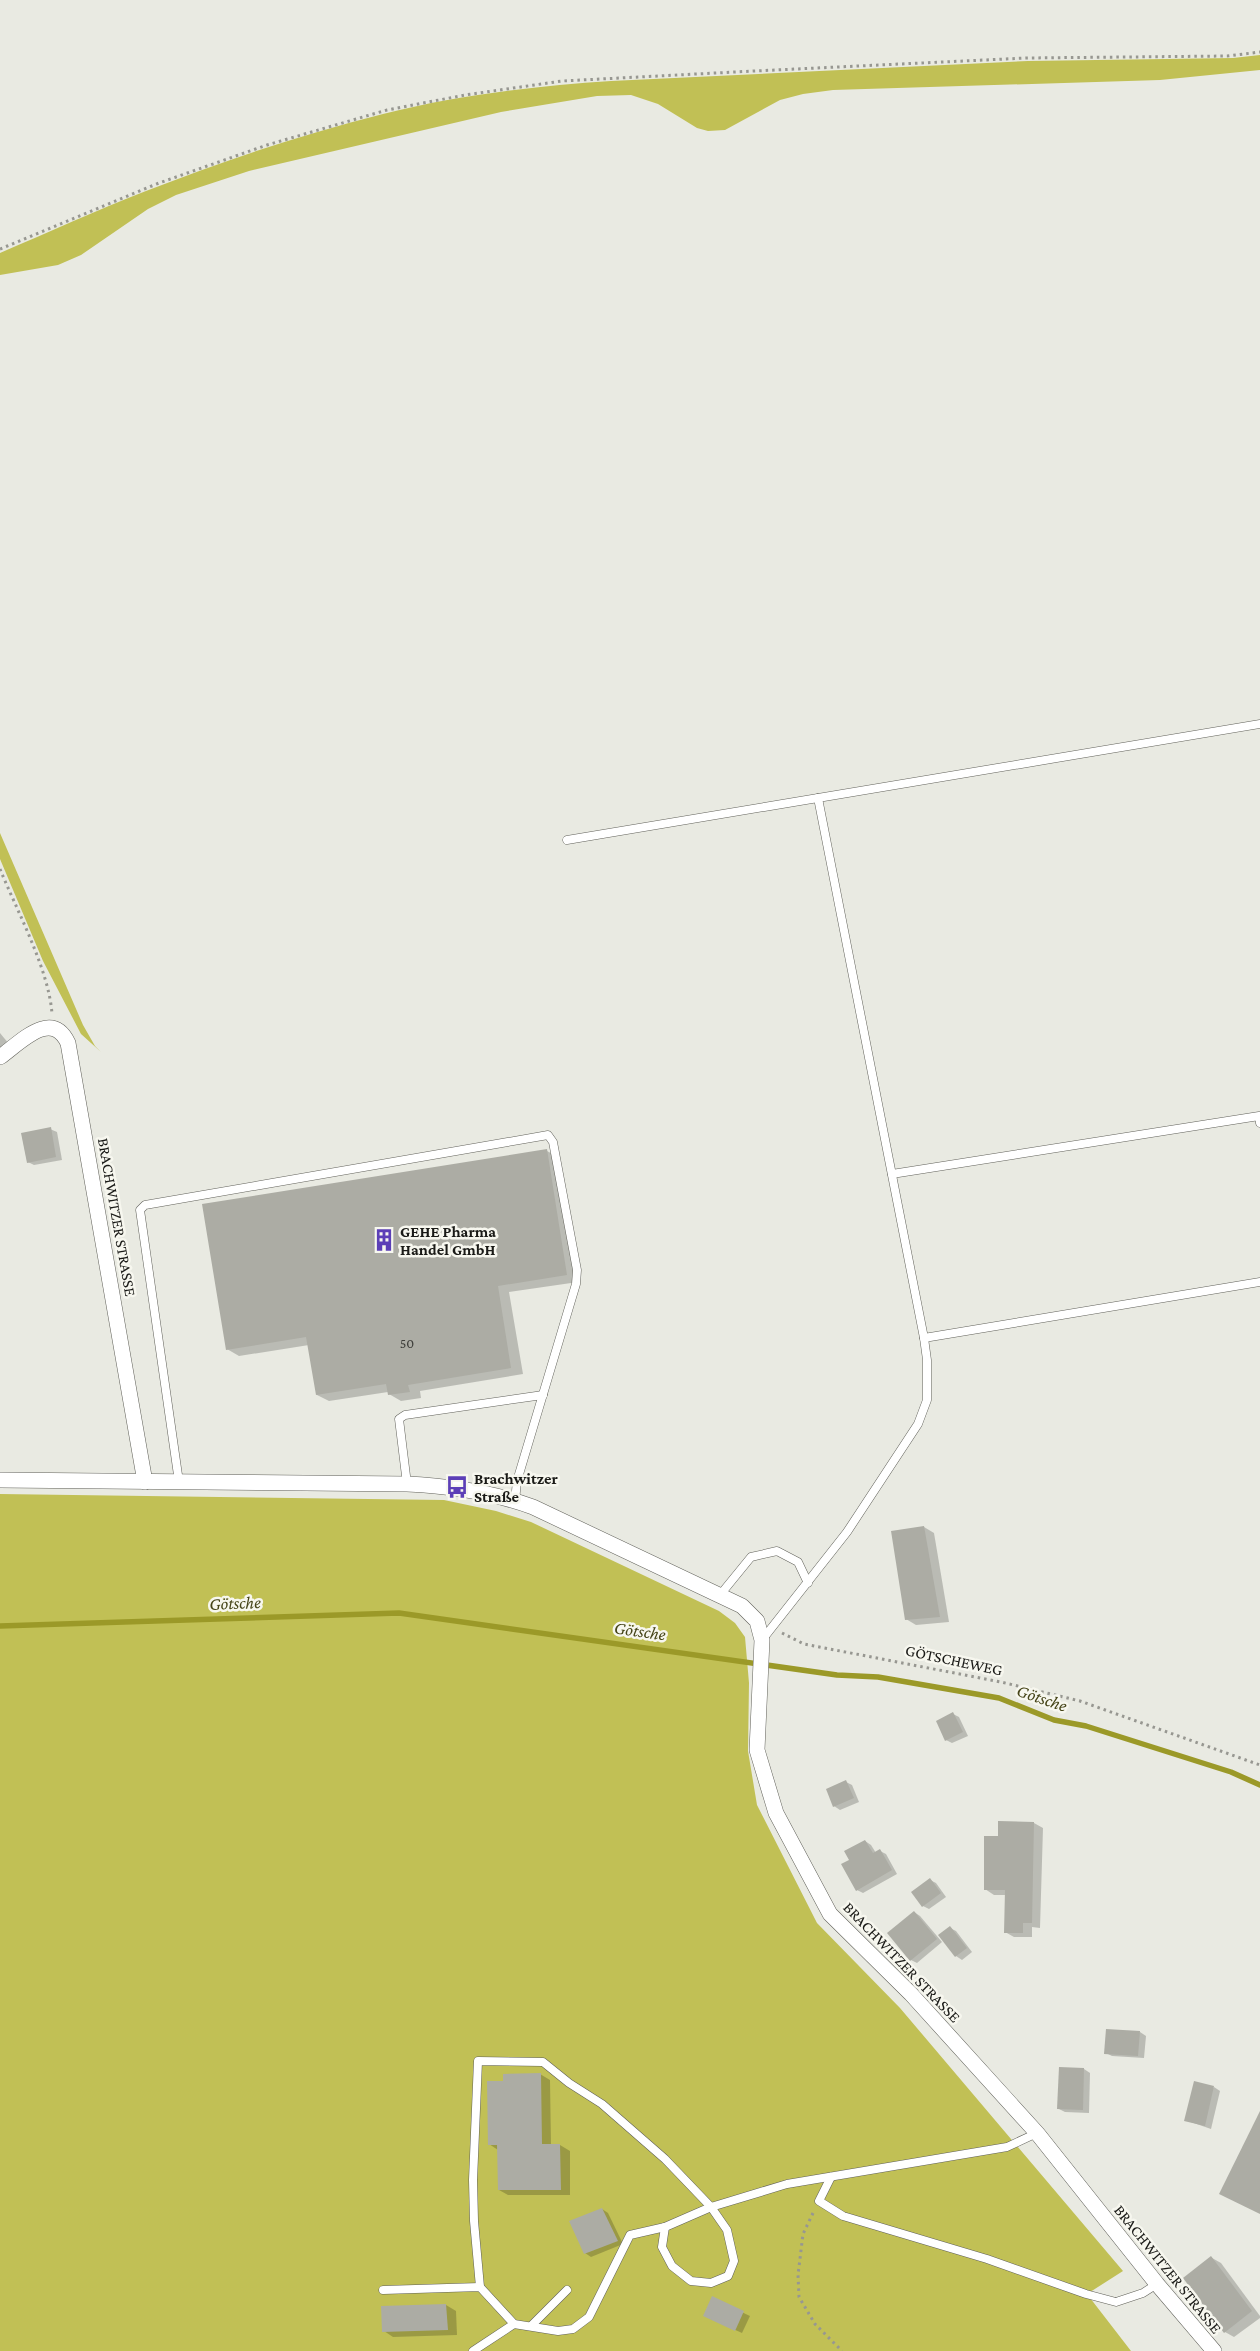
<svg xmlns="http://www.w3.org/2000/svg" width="1260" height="2351" font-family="'Crimson Pro',serif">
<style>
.green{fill:#c1c055}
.shadow{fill:#0003}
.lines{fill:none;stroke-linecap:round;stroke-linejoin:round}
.stream{stroke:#9b9928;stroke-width:5.5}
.building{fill:#acaca4}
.service-casing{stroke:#61615a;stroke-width:9}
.minor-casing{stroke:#61615a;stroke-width:16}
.path{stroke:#979791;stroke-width:3;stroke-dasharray:2.5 4;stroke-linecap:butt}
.service{stroke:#fff;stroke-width:8}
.minor{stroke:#fff;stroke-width:15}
.labels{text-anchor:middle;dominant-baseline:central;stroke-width:5;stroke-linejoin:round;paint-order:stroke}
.number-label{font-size:14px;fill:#3e3e3a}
.street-label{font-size:16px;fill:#1a1a17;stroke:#f7f7ef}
.poi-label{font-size:16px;font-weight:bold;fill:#1a1a17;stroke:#f7f7ef;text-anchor:start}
.water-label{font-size:18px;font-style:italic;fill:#464519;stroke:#f7f7ef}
</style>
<rect width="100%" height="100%" fill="#e9eae2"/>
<g class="green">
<path d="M 1260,55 L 1260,70 L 1160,80 L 833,90 L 803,94 L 780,100 L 725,130 L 708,131 L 697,128 L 658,104 L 631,95 L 597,96 L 501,112 L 249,171 L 176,195 L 148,209 L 81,255 L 58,265 L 0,275 L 0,253 C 49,232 97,210 146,191 C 223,161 303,134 383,114 C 457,95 535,86 611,81 L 1028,61 L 1233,58 Z"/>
<polygon points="0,833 83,1025 95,1046 101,1052 81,1034 43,961 0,859"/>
<polygon points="0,1494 444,1500 496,1511 531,1522 719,1611 735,1623 745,1637 749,1683 748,1751 757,1805 817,1923 900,2008 1123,2271 1087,2294 1131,2351 0,2351"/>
</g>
<g class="shadow">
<polygon points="0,1033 9,1044 0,1050"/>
<polygon points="50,1129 57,1132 62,1160 34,1165 28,1162"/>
<polygon points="547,1151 558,1157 578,1282 509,1292 523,1374 420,1391 421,1398 401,1401 389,1394 388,1392 329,1401 317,1395 309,1345 239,1356 227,1349"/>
<polygon points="924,1527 934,1533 949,1622 916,1625 906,1619"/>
<polygon points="953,1714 959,1717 968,1736 952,1743 946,1740"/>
<polygon points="846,1782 852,1785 859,1802 840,1810 834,1806"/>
<polygon points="1034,1823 1043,1828 1040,1928 1032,1927 1032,1937 1014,1937 1005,1932 1006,1895 994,1895 985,1889 999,1838"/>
<polygon points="865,1841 871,1845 876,1853 880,1851 886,1854 897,1874 863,1893 857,1890"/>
<polygon points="930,1880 936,1883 946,1897 929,1909 923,1906"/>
<polygon points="914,1912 920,1916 942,1942 917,1963 911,1960"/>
<polygon points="950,1928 956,1931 972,1952 962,1960 956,1956 940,1936"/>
<polygon points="1140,2032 1146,2036 1144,2058 1112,2056 1106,2053"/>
<polygon points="1084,2069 1090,2073 1089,2113 1065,2112 1059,2109"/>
<polygon points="540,2074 550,2080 551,2145 560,2145 570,2151 570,2195 508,2195 499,2190 498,2150 489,2144"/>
<polygon points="1214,2087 1220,2091 1211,2129 1185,2120"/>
<polygon points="602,2209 608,2213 623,2244 591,2257 585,2253"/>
<polygon points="1212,2258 1221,2263 1260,2316 1260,2318 1234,2337 1225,2332"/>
<polygon points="712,2298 750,2316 742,2333 711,2319"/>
<polygon points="446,2305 456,2311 457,2335 393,2337 384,2331 382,2307"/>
</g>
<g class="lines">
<polyline class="stream" points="0,1626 399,1613 837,1675 878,1677 999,1698 1054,1720 1086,1726 1231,1772 1260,1785"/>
</g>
<g class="building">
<polygon points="51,1127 56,1157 27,1163 21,1133"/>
<polygon points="547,1149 567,1275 498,1286 511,1368 408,1385 410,1392 388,1395 386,1384 316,1395 306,1337 226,1350 202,1204"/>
<polygon points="924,1526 940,1617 905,1620 891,1531"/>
<polygon points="953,1712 963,1732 945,1741 936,1721"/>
<polygon points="846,1780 854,1798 833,1807 826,1789"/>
<polygon points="998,1821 1034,1822 1032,1923 1023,1923 1023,1933 1004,1933 1005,1890 984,1890 984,1836 998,1836"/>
<polygon points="865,1840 873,1853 880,1849 892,1870 856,1891 841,1864 849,1860 844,1851"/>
<polygon points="930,1878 941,1893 922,1907 911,1892"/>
<polygon points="914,1911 937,1939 910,1961 887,1933"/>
<polygon points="950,1926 967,1948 955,1957 938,1935"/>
<polygon points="1106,2029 1140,2031 1138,2056 1104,2054"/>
<polygon points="1059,2067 1084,2068 1083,2110 1057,2109"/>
<polygon points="541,2073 542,2144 560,2144 561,2190 498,2190 497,2145 488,2145 487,2081 503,2081 503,2074"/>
<polygon points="1194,2081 1214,2086 1205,2126 1184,2121"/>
<polygon points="1260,2111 1260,2214 1219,2194"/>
<polygon points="602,2208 618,2241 584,2254 569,2221"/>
<polygon points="1211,2256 1252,2311 1224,2333 1183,2278"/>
<polygon points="712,2296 744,2311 735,2331 703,2316"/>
<polygon points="446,2304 448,2330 382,2332 381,2306"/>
</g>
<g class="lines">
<defs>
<g id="service">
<polyline points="567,840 1260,724"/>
<polyline points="892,1174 1259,1116 1260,1123"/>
<polyline points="924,1338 1260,1282"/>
<polyline points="179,1482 140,1210 145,1205 548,1135 553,1142 577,1270 576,1284 517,1481 515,1501"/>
<polyline points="407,1484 399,1419 405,1415 543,1395"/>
<polyline points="720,1595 751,1557 777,1551 798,1562 808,1583"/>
<polyline points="762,1640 847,1532 918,1424 927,1400 927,1360 924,1338 818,798"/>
<polyline points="831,2177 819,2201 843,2216 987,2259 1086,2294 1116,2302 1143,2293 1157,2284"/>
<polyline points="480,2287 474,2221 473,2180 478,2061 543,2062 569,2083 602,2104 665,2159 711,2207 727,2230 734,2261 728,2276 711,2283 691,2281 672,2266 662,2247 665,2227"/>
<polyline points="383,2290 480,2287 514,2324 558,2331 573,2329 589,2317 630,2235 665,2227 711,2207 787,2184 1007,2147 1037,2133"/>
<polyline points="532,2325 567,2290"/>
<polyline points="473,2351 514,2324"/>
</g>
<g id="minor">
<path d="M 0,1057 C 20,1043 51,1008 68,1043 L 145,1482"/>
<path d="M 0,1480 L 407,1484 C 450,1486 492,1492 533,1507 L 742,1606 L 757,1621 L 762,1640 L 757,1750 L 776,1813 L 830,1914 L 911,1994 L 1037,2133 L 1157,2284 L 1214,2351"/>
</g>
</defs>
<use href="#service" class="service-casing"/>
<use href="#minor" class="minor-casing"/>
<g class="path">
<polyline points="0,249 159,183 267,145 387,110 465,95 562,81 754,71 1026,58 1227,56 1260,52"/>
<path d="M 0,869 C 17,911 49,970 52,1014"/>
<polyline points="782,1633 804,1644 1001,1682 1080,1701 1260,1765"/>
<polyline points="813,2213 803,2234 798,2275 799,2297 815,2324 842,2351"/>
</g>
<use href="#service" class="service"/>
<use href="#minor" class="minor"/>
</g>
<defs>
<symbol id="building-bare" viewBox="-9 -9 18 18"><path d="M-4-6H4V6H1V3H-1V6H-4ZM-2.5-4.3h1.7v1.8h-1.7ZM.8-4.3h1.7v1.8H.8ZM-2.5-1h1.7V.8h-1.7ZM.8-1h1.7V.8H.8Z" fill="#5c3fb7" stroke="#f7f7ef" stroke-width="2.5" paint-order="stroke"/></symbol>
<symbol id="bus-bare" viewBox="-9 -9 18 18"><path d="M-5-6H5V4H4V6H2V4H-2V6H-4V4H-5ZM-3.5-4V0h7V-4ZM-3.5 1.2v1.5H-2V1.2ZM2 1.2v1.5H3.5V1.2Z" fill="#5c3fb7" stroke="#f7f7ef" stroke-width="2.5" paint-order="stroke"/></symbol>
</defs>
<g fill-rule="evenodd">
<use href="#building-bare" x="368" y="1224" width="32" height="32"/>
<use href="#bus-bare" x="441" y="1471" width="32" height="32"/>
</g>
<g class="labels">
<g class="number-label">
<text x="407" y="1343">50</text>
</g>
<g class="street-label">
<text transform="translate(117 1217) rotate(80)">BRACHWITZER STRASSE</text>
<text transform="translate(954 1660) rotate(12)">GÖTSCHEWEG</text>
<text transform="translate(902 1962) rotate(46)">BRACHWITZER STRASSE</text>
<text transform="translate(1168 2269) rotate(51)">BRACHWITZER STRASSE</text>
</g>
<g class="poi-label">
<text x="400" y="1231">GEHE Pharma<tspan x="400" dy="18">Handel GmbH</tspan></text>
<text x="474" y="1478">Brachwitzer<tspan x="474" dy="18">Straße</tspan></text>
</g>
<g class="water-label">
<text transform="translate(235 1603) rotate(-2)">Götsche</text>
<text transform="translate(640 1631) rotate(8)">Götsche</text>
<text transform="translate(1042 1698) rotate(19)">Götsche</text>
</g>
</g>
</svg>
